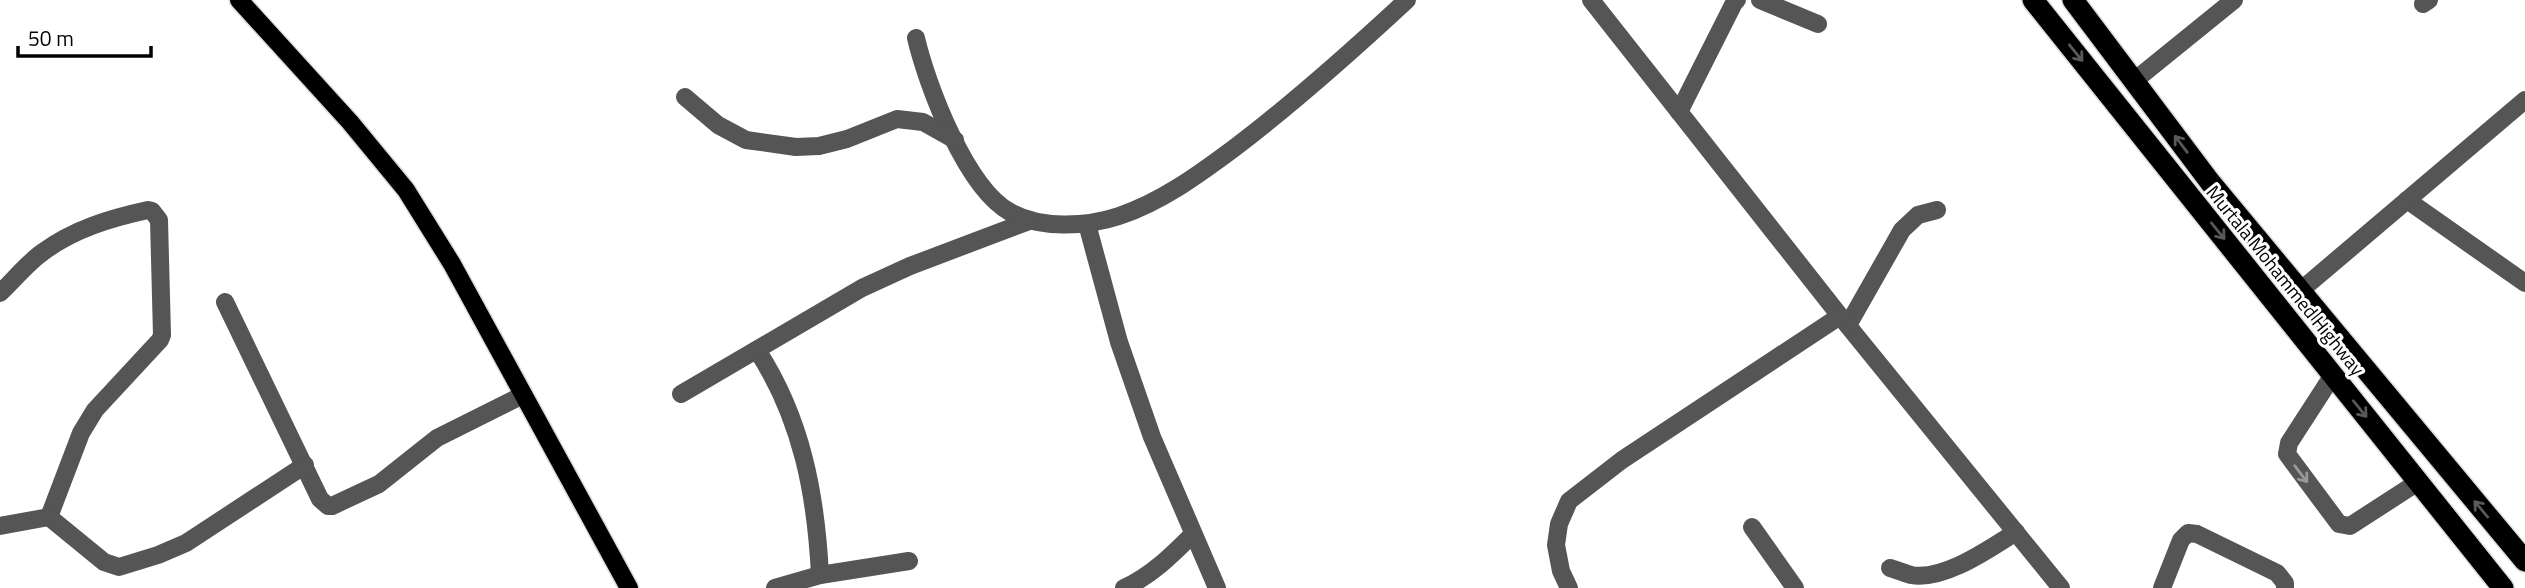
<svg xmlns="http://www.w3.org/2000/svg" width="2525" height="588" font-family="'Titillium Web',sans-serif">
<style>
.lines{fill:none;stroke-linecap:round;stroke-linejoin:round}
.major-casing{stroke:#dbdbdb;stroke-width:21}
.highway-casing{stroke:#dbdbdb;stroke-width:24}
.minor{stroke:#555;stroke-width:18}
.major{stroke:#000;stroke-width:18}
.highway{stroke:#000;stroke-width:21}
.oneway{stroke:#595959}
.oneway2{stroke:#999}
.labels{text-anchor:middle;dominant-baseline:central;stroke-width:6;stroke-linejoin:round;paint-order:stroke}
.street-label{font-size:19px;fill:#000;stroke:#fff}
</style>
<rect width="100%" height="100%" fill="#fff"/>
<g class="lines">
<defs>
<polyline id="major" points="239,0 350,122 406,190 452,264 629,588"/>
<g id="highway">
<polyline points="2033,0 2503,588"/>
<polyline points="2073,0 2210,182 2525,561"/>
</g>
</defs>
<use href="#major" class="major-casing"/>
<use href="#highway" class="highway-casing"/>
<g class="minor">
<polyline points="1591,0 1840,316 2061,588"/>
<polyline points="1760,0 1818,24"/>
<polyline points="2423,4 2429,0"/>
<path d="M 916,38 C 927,85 966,188 1010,212 C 1040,229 1086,227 1119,216 C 1161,202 1198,175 1233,149 C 1294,103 1351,52 1407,0"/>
<polyline points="2134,81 2234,0"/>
<polyline points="685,97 718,125 746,140 796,147 819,146 847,139 897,119 923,122 955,140"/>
<polyline points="1679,112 1734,3 1737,0"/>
<polyline points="2407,200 2525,283"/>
<polyline points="1087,224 1119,342 1152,437 1217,588"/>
<polyline points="2300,291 2525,100"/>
<path d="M 0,293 C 14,280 27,263 43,252 C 74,229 111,218 148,210 L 152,211 L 159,220 L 162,335 L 160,340 L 95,410 L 81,433 L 49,517"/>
<polyline points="225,302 320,499 328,506 332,506 379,484 437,438 523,395"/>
<polyline points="1848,325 1902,230 1918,215 1937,210"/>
<path d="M 757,350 C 802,419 816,495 820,575"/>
<polyline points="2333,375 2289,443 2287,454 2339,524 2350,526 2418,482"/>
<polyline points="681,394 862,288 910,266 1029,221"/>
<polyline points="49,517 104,562 119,567 158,555 186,543 305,465"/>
<polyline points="0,526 49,517"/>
<polyline points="1752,527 1795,588"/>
<path d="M 1890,568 C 1897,570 1904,573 1911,575 C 1944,581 1989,549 2016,532"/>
<polyline points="775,588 820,575 909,561"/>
<path d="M 1124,588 C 1151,576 1172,555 1193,534"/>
<polyline points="1569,588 1561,571 1556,545 1559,524 1569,501 1622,460 1840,316"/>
<polyline points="2162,588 2181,540 2188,533 2197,534 2277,573 2285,583 2285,588"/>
</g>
<use href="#major" class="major"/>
<use href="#highway" class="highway"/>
</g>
<defs><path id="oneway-shaft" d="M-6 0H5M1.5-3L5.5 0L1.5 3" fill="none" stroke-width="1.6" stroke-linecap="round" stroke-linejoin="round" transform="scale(1.75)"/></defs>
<g class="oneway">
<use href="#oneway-shaft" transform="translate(2076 53) rotate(51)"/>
<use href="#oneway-shaft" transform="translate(2181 144) rotate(-127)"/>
<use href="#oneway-shaft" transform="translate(2218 231) rotate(51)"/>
<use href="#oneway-shaft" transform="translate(2360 409) rotate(51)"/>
<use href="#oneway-shaft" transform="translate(2481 509) rotate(-130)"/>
</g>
<use class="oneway2" href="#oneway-shaft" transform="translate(2301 474) rotate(53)"/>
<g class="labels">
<g class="street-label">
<text transform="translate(2286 280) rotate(51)">Murtala Mohammed Highway</text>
</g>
</g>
<path d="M18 46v10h133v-10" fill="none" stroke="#000000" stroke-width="3.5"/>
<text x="28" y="46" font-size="21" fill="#000000" stroke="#ffffff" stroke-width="5" paint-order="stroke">50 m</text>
</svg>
